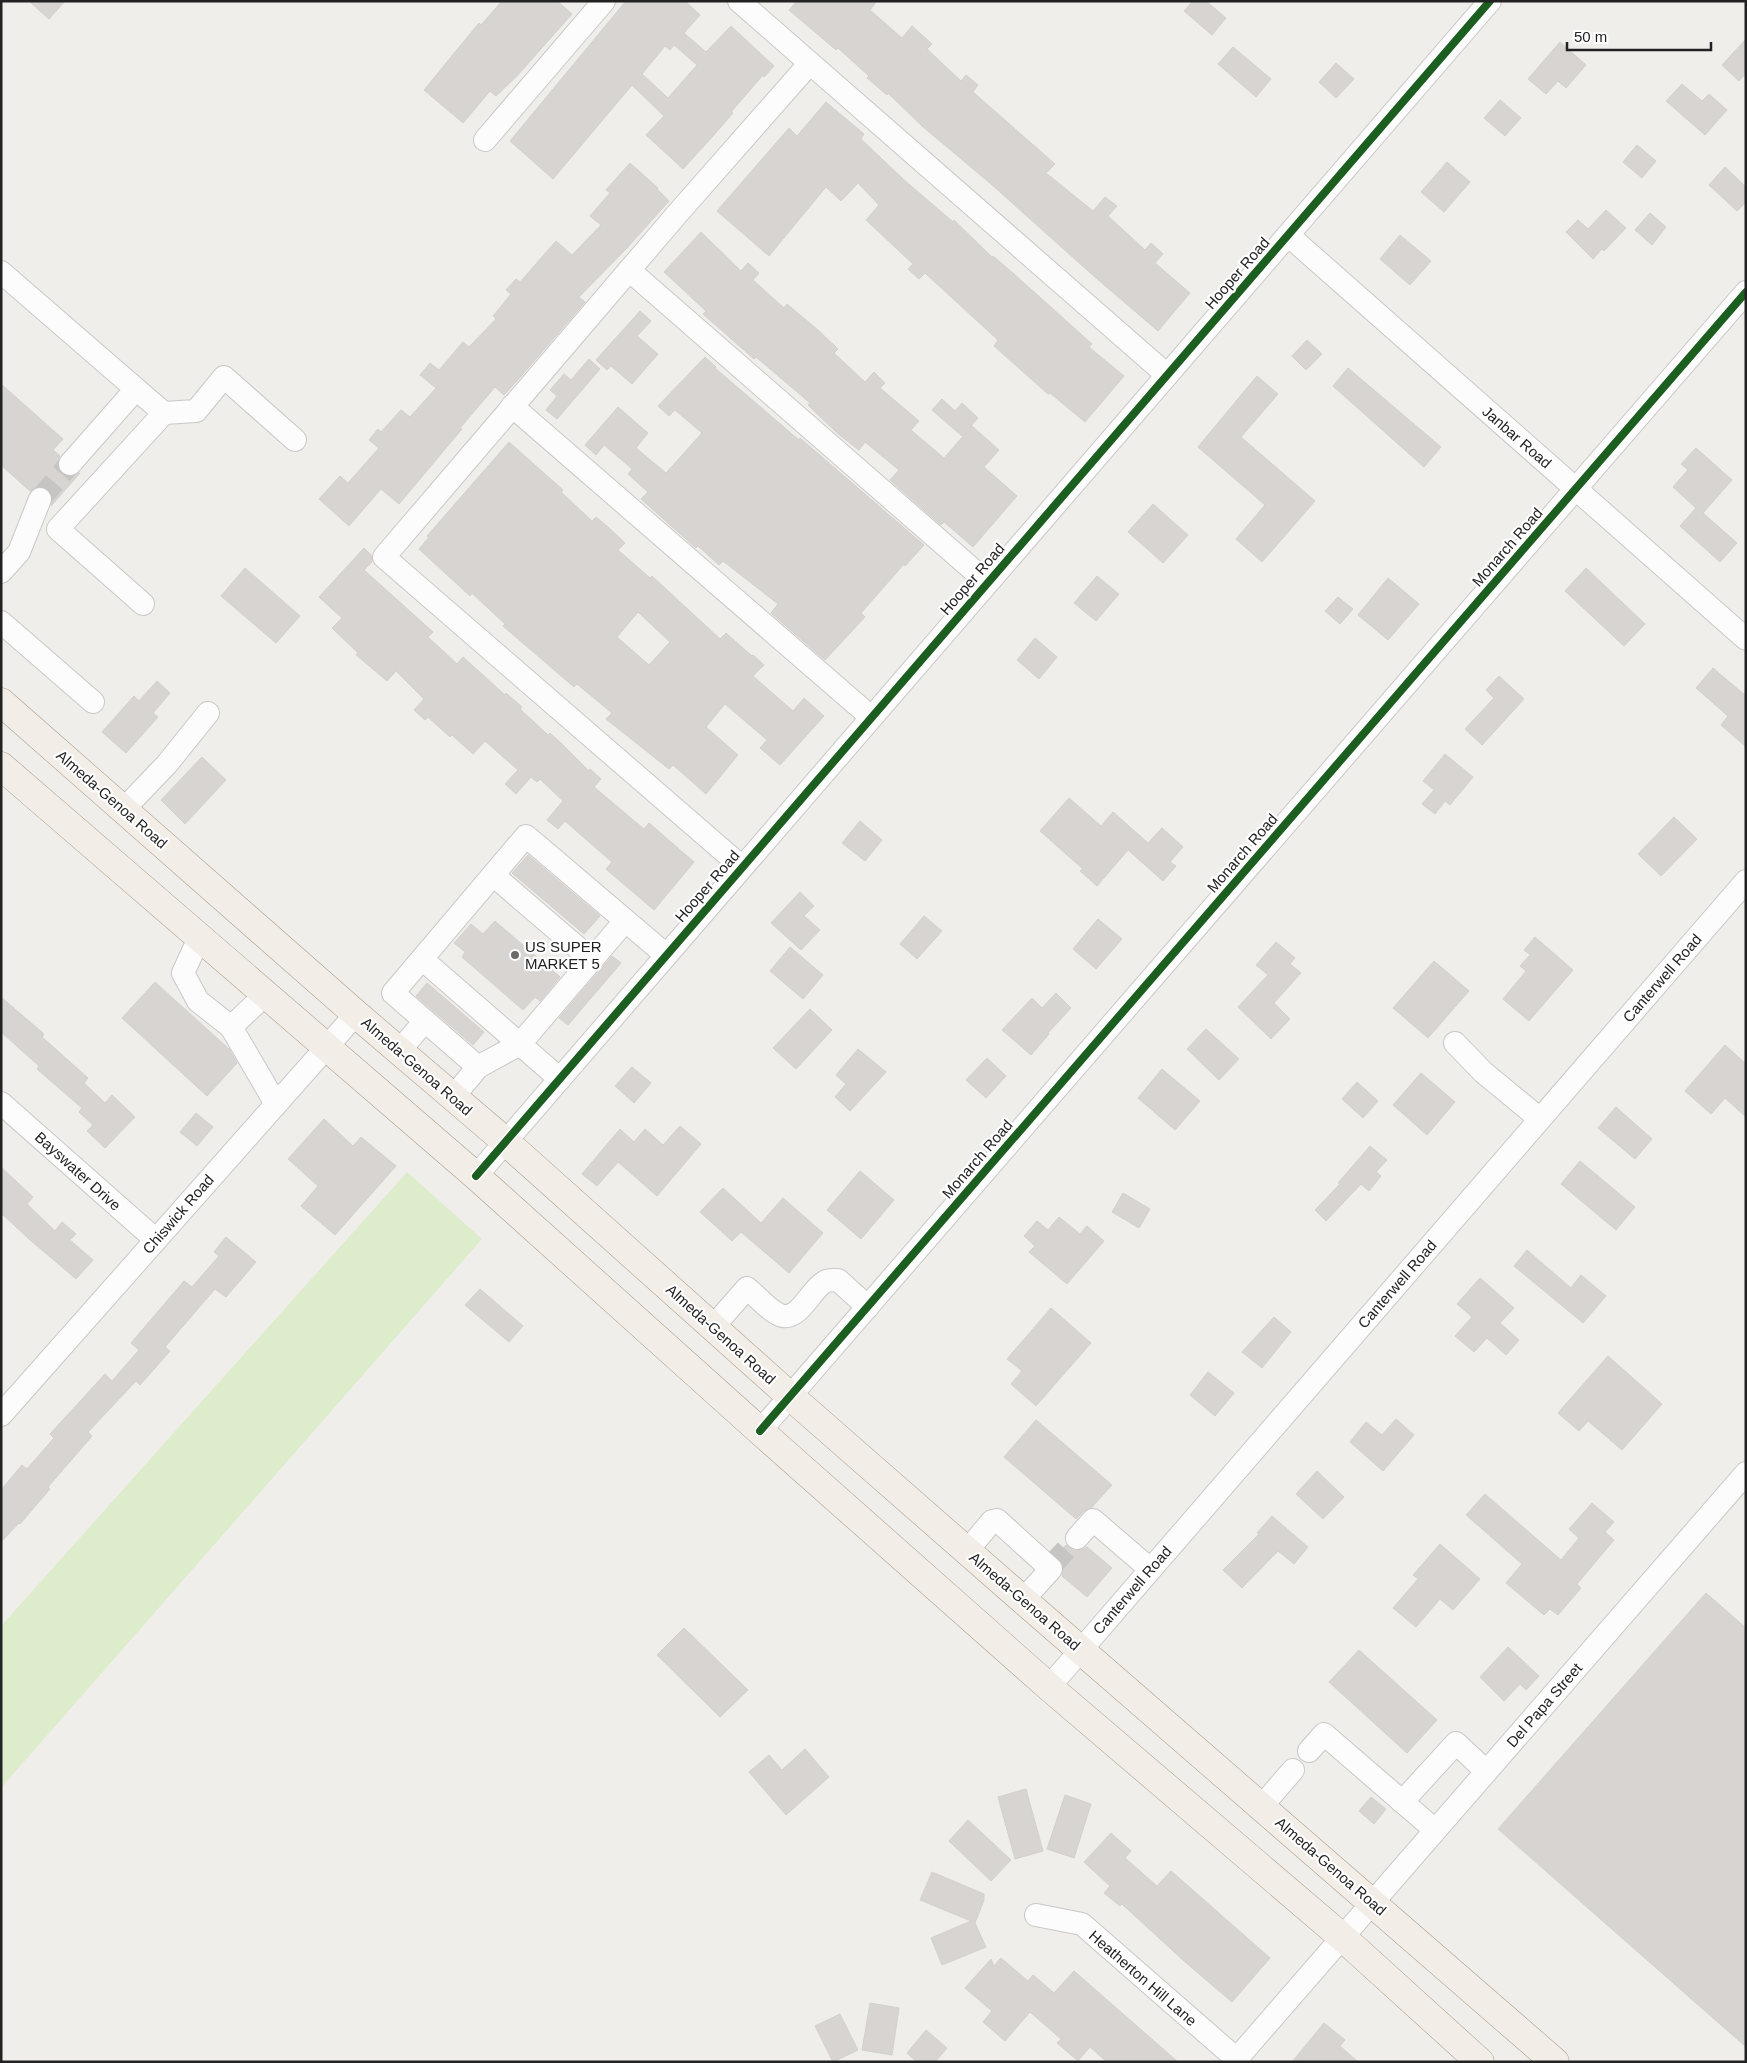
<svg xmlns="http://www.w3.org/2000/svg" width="1747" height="2063" font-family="Arial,sans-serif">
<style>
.grass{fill:#ddeccb}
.building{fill:#d7d4d2;stroke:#d3d0cc;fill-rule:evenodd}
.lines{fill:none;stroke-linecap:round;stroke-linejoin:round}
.minor-tunnel{stroke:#c7c5c3;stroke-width:22;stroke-dasharray:22 11;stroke-linecap:butt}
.minor-casing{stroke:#c9c8c7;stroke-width:24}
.major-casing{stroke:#a79c86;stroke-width:29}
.minor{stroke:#fdfcfc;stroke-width:22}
.major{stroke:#f3ede7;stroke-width:28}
.cycleway-casing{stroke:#fff;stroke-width:11}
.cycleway{stroke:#1b5e20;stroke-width:8}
.poi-dot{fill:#6a6968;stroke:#fff;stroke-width:2}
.labels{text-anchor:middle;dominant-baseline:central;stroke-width:4.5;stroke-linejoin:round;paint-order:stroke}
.street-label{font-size:15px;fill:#222;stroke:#fff}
.poi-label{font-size:15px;fill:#222;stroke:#fff;text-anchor:start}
</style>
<rect width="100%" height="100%" fill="#f0eeeb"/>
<polygon class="grass" points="407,1172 482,1239 1,1788 1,1626"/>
<g class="building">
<polygon points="29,1 65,1 49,19"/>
<polygon points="502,1 557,1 572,14 517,76 496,96 490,91 463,123 424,90 479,23 481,25"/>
<path d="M 626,1 L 685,1 L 700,15 L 684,33 L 706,52 L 731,26 L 774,66 L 764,77 L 763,75 L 731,112 L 733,113 L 713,136 L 683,169 L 646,135 L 664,116 L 632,85 L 553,179 L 510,141 ZM 674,45 L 697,65 L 668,98 L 642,74 L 665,46 L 670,50 Z"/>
<polygon points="797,1 877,1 870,10 902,38 912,26 932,44 927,49 961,81 966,75 978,85 973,92 1055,164 1046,173 1093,211 1105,197 1117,206 1108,216 1145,250 1151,243 1163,254 1155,263 1190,293 1158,331 1096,278 991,184 922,126 888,93 887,95 867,78 869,76 838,48 836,50 789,10"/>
<polygon points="1193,1 1206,1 1226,18 1212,35 1184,11"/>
<polygon points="1746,39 1746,73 1739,81 1722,65"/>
<polygon points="1560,42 1586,65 1566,88 1558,81 1546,94 1528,79"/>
<polygon points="1233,47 1271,79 1256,97 1218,64"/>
<polygon points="1336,63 1354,79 1336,98 1319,82"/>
<polygon points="1682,84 1702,101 1709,94 1727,110 1705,135 1666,101"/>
<polygon points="1500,100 1521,118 1505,136 1484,118"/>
<polygon points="826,102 864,134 861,139 903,179 953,222 954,220 992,257 993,256 1014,274 1092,344 1089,347 1124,376 1085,422 1050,393 1048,394 994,346 998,340 925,273 919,279 908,269 913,264 866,220 879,205 858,183 841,201 826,187 769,256 717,211 789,128 797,136"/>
<polygon points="1637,145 1656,161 1642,178 1623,162"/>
<polygon points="1447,162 1470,182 1444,212 1421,192"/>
<polygon points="630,163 658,188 657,189 669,201 627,248 579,297 585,302 516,382 504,395 495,387 460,428 462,429 399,504 381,489 349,526 319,499 340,476 348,483 379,448 369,440 378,429 381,432 401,410 410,417 436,388 420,375 430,363 439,370 463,342 469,347 496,319 493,316 511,294 506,290 516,279 520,282 556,241 572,255 601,225 590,216 610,193 606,190"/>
<polygon points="1725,167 1746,187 1746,202 1737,211 1709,185"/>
<polygon points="1606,210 1626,228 1604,251 1602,249 1593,259 1566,232 1578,220 1588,229"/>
<polygon points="1650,213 1666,227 1652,245 1635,230"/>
<polygon points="701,232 741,271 748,263 759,273 753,280 784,308 787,304 818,330 838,349 834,353 865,382 874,372 885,383 880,388 919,421 911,430 944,458 972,426 999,450 984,467 1017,496 973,547 944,522 941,525 890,480 899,470 865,442 859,450 837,433 808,405 810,403 756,357 754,359 703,314 706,311 664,272"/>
<polygon points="1400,235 1431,261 1410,285 1380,259"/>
<polygon points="640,311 651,321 637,336 658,354 632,384 611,366 607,370 596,360"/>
<polygon points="1307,340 1322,354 1306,370 1292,356"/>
<polygon points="705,357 716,367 715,368 799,440 800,438 924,545 905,566 904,564 861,613 865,617 825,660 771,613 778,604 723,561 719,565 698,546 696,548 641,499 648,492 628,474 632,469 604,445 596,455 585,445 618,407 648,433 636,448 666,473 702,433 675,410 669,416 658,406"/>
<polygon points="589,359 600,369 557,419 546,410 557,396 550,390 564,374 571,380"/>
<polygon points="1348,368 1441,447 1424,467 1333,386"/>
<polygon points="1257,376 1278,394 1241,437 1315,501 1262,562 1236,539 1265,505 1198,447"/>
<polygon points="1,384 63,439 53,450 60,456 57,462 58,469 61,473 68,477 80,473 51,506 53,498 50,491 44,487 39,486 30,491 1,465"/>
<polygon points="942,399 955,411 962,403 978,418 962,436 932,410"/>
<path d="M 509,442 L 563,490 L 561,492 L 592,521 L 596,517 L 607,526 L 625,543 L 618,550 L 650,578 L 652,576 L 720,639 L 726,633 L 752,656 L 753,655 L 764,665 L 753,676 L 793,711 L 804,698 L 824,716 L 780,765 L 760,748 L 767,740 L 725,704 L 706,727 L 738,755 L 706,794 L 673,765 L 669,769 L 606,719 L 612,713 L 577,684 L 574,687 L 503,626 L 505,624 L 472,593 L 470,596 L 419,549 L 429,537 L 427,536 ZM 638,612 L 670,642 L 649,665 L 617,637 Z"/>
<polygon points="1696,448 1732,480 1703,513 1737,543 1720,562 1680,526 1696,508 1673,487 1688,470 1681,464"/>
<polygon points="1153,504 1188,535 1163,563 1128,532"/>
<polygon points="364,548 371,555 372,562 364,570 433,632 428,637 457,664 463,657 505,695 506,693 522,707 520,709 548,735 550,733 561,743 589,771 590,769 601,779 594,787 644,829 649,823 694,862 654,910 606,869 612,862 565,821 558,829 547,820 563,801 540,779 537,782 531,777 516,794 505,784 518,770 485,741 473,754 452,735 450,737 428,717 425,720 414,710 424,699 396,671 387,681 356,655 358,653 332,628 342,618 319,597"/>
<polygon points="245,568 300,616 276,643 221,596"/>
<polygon points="1586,568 1645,624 1624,646 1565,591"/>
<polygon points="1097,576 1119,594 1096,621 1074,603"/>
<polygon points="1388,578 1419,604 1388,640 1358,615"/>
<polygon points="1338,597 1353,609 1340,624 1325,611"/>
<polygon points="1035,638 1057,657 1039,679 1017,660"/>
<polygon points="1713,668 1746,696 1746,747 1721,725 1728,716 1696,688"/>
<polygon points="1499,676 1524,699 1482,745 1465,729 1494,698 1486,690"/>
<polygon points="157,681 170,693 153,713 158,717 126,753 102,732 134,696 139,701"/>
<polygon points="1445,754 1473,777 1450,805 1445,801 1435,814 1422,804 1434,790 1423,781"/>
<polygon points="202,757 226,780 185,824 161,800"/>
<polygon points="1069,798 1101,826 1113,812 1148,843 1162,828 1183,847 1170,862 1176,866 1163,881 1128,850 1097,886 1080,871 1083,869 1040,831"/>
<polygon points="1674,817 1697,839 1661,876 1638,854"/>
<polygon points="860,821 882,840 865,861 842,843"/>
<polygon points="528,855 600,916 584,934 512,873"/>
<polygon points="800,892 814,906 804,916 820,930 801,950 771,923"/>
<polygon points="924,916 942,931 917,959 900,944"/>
<polygon points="1098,919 1122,939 1096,969 1073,949"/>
<polygon points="495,921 560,977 540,1001 535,997 523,1010 462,957 465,952 454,943 471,924 483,934"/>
<polygon points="1535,937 1573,970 1529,1021 1503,999 1526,971 1520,966 1530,955 1524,950"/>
<polygon points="1276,942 1295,958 1290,964 1301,973 1274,1003 1290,1019 1271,1039 1238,1007 1268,975 1256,965"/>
<polygon points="790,947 823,975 803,999 770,971"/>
<polygon points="612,956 621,963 568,1025 559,1018"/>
<polygon points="1434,961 1469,991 1428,1038 1393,1008"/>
<polygon points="155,982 229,1049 237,1063 207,1096 122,1018"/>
<polygon points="427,983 484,1032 473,1045 416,996"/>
<polygon points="1056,993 1071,1008 1048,1033 1049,1034 1031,1055 1002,1030 1032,998 1042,1008"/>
<polygon points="1,997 44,1034 42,1037 88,1078 84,1083 105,1103 112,1095 135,1117 105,1148 87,1131 93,1125 79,1112 82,1108 37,1069 39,1066 1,1032"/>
<polygon points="810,1009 832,1030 796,1069 773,1048"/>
<polygon points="1206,1029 1239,1059 1219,1080 1187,1049"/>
<polygon points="1725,1045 1746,1064 1746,1117 1725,1098 1711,1114 1685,1091"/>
<polygon points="858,1049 886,1072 850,1111 835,1097 846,1084 836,1075"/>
<polygon points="987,1058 1006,1076 986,1098 966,1080"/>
<polygon points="632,1067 651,1083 634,1103 615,1086"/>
<polygon points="1162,1069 1200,1101 1175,1130 1138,1098"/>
<polygon points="1421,1073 1455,1102 1427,1135 1393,1105"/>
<polygon points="1357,1082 1378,1101 1363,1118 1342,1099"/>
<polygon points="1616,1107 1652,1139 1635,1159 1598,1128"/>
<polygon points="196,1113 213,1127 197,1146 180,1132"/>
<polygon points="324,1119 353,1146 361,1137 396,1166 335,1235 301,1206 318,1186 288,1159"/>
<polygon points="680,1126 701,1144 657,1196 618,1162 597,1186 582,1174 620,1129 634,1142 645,1129 663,1145"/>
<polygon points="1370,1146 1387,1160 1376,1172 1381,1176 1369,1191 1361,1184 1326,1221 1315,1210 1340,1184 1338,1183"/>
<polygon points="1580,1161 1635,1207 1616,1230 1561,1184"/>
<polygon points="1,1167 33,1197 27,1204 55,1231 62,1222 76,1234 70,1240 93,1260 76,1279 29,1239 1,1213"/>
<polygon points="860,1171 894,1200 861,1239 827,1210"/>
<polygon points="723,1188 761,1223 783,1198 823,1233 789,1273 741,1232 732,1241 700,1212"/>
<polygon points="1123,1193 1150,1209 1139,1228 1112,1212"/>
<polygon points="1059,1217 1080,1234 1087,1226 1104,1241 1067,1284 1029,1252 1035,1246 1024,1236 1037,1221 1048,1230"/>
<polygon points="226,1237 256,1262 226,1297 215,1289 165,1347 170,1351 140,1385 136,1381 88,1432 92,1436 48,1487 50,1489 20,1524 19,1523 1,1542 1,1490 22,1465 27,1469 54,1438 50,1434 105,1374 112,1381 139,1350 131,1343 184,1281 192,1287 219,1256 214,1252"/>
<polygon points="1527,1250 1571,1288 1581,1275 1606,1296 1583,1323 1514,1266"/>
<polygon points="1480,1278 1514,1308 1500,1323 1519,1340 1506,1355 1487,1338 1474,1352 1455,1336 1472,1317 1457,1304"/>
<polygon points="480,1289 523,1326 509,1342 465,1305"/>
<polygon points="1051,1308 1091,1343 1036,1406 1011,1384 1022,1371 1007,1359"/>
<polygon points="1274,1317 1291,1332 1262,1368 1242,1352"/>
<polygon points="1608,1356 1662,1404 1622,1450 1588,1421 1579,1431 1558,1413"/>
<polygon points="1208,1372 1234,1393 1215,1416 1190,1395"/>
<polygon points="1396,1419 1414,1435 1383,1471 1350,1442 1366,1422 1382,1435"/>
<polygon points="1036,1420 1112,1485 1092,1507 1084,1511 1076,1519 1004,1457"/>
<polygon points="1317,1471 1344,1497 1323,1519 1296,1494"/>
<polygon points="1485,1494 1561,1560 1579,1538 1569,1529 1592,1503 1614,1522 1605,1532 1614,1540 1577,1584 1581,1588 1558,1615 1550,1609 1544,1615 1506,1583 1522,1564 1466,1515"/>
<polygon points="1272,1516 1308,1547 1294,1564 1278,1551 1242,1588 1223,1570 1259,1534 1257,1533"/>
<polygon points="1440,1544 1480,1579 1453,1610 1440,1599 1416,1627 1393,1608 1418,1579 1413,1575"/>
<polygon points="1066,1545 1075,1551 1082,1550 1087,1547 1112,1568 1087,1597 1062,1576 1064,1565 1057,1556"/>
<polygon points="1706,1593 1746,1628 1746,2047 1498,1829"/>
<polygon points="684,1628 748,1690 720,1717 657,1655"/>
<polygon points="1508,1647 1539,1676 1526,1690 1520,1684 1504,1701 1480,1677"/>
<polygon points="1359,1650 1437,1720 1407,1753 1329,1682"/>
<polygon points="805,1749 829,1777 786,1815 749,1772 769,1755 782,1770"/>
<polygon points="1026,1789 1043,1851 1015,1859 998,1797"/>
<polygon points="1065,1795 1091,1804 1074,1858 1047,1849"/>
<polygon points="1371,1797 1386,1809 1374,1824 1359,1811"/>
<polygon points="968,1820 1011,1860 991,1881 949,1841"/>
<polygon points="1111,1833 1131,1851 1125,1858 1157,1886 1171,1871 1270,1958 1232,2002 1184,1961 1122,1904 1120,1906 1104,1893 1110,1886 1084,1862"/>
<polygon points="932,1872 984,1894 984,1900 975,1923 986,1947 942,1965 931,1938 971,1921 920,1900"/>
<polygon points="1001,1958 1028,1981 1033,1975 1054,1993 1074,1971 1178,2062 1107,2062 1090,2047 1078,2061 1057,2043 1061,2039 1030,2012 1005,2041 983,2022 992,2011 965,1988 991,1959 994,1966"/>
<polygon points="870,2003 899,2008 892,2055 862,2050"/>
<polygon points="840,2014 858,2050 833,2062 815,2026"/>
<polygon points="1324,2023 1345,2040 1340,2046 1358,2062 1292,2062"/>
<polygon points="926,2030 947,2048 935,2062 917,2062 907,2053"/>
</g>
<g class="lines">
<g class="minor-tunnel">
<polyline points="40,499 70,464"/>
<polyline points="1051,1566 1077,1538"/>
</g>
<defs>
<g id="minor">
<polyline points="739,1 1167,375"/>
<polyline points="485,140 604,1"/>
<polyline points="1288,235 1746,639"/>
<polyline points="629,270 987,582"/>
<polyline points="1,272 136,389 70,464"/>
<polyline points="136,389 164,413 58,529 143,604"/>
<polyline points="512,406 871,717"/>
<polyline points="164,413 196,411 224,377 295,440"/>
<polyline points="1,572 19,552 40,499"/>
<polyline points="1,622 93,702"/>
<polyline points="124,809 167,764 208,713"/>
<polyline points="742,867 384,557 678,213 810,63"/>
<polyline points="493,875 592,960"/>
<polyline points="199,938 183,973 198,1001 231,1027"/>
<polyline points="422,959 560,1079"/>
<polyline points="265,995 231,1027 276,1104"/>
<polyline points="1455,1043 1483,1072 1540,1119"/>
<polyline points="399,1051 425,1021"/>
<polyline points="478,1067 393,993 526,836 666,955"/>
<polyline points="453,1097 478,1067 520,1044 625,921"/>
<polyline points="1,1103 156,1240"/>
<polyline points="476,1176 1490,1"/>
<path d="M 713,1327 L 747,1288 C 757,1296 767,1309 778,1314 C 797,1325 810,1291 823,1283 C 828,1279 832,1280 838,1280 L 868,1307"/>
<polyline points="1,1415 356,1014"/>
<polyline points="760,1431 1746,292"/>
<polyline points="1077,1538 1093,1520 1150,1569"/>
<polyline points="967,1551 992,1521 997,1520 1051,1569 1023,1600"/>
<polyline points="1049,1687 1746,881"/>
<polyline points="1309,1751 1324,1734 1435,1830"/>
<polyline points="1402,1802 1456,1743 1486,1771"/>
<polyline points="1262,1806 1293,1770"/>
<polyline points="1036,1915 1082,1924 1240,2062"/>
<polyline points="1234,2062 1746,1473"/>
</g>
<g id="major">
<polyline points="1,702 356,1014 506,1142 790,1396 1023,1600 1555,2062"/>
<polyline points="1,766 476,1176 760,1431 1049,1687 1342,1937 1480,2062"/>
</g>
</defs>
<use href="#minor" class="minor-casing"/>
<use href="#major" class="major-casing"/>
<use href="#minor" class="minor"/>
<use href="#major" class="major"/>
<defs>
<g id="cycleway">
<polyline points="476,1176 1490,1"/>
<polyline points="760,1431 1746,292"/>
</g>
</defs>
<use href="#cycleway" class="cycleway-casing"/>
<use href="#cycleway" class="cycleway"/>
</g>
<circle class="poi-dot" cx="515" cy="955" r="5"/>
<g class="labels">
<g class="street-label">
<text transform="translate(1237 273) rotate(-49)">Hooper Road</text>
<text transform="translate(1517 437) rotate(41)">Janbar Road</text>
<text transform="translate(1507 547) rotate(-49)">Monarch Road</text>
<text transform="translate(972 579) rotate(-49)">Hooper Road</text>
<text transform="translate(112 799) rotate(41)">Almeda-Genoa Road</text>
<text transform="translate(1242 853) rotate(-49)">Monarch Road</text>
<text transform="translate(707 886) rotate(-49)">Hooper Road</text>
<text transform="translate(1662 978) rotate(-49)">Canterwell Road</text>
<text transform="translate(417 1066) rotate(41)">Almeda-Genoa Road</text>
<text transform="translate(977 1159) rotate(-49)">Monarch Road</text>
<text transform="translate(78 1171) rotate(42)">Bayswater Drive</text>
<text transform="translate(178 1214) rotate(-49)">Chiswick Road</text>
<text transform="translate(1397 1284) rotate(-49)">Canterwell Road</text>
<text transform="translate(721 1334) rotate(42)">Almeda-Genoa Road</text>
<text transform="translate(1132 1590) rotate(-49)">Canterwell Road</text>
<text transform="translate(1025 1601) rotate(41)">Almeda-Genoa Road</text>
<text transform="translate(1544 1705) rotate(-49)">Del Papa Street</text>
<text transform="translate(1331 1866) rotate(41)">Almeda-Genoa Road</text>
<text transform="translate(1143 1978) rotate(41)">Heatherton Hill Lane</text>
</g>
<g class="poi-label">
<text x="525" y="946">US SUPER<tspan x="525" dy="17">MARKET 5</tspan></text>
</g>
</g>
<rect width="1747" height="2063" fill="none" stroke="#222222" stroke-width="5"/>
<path d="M1567 42v8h144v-8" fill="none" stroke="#222222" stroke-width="2.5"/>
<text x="1574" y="42" font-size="15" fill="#222222" stroke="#ffffff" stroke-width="4" paint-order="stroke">50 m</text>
</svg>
